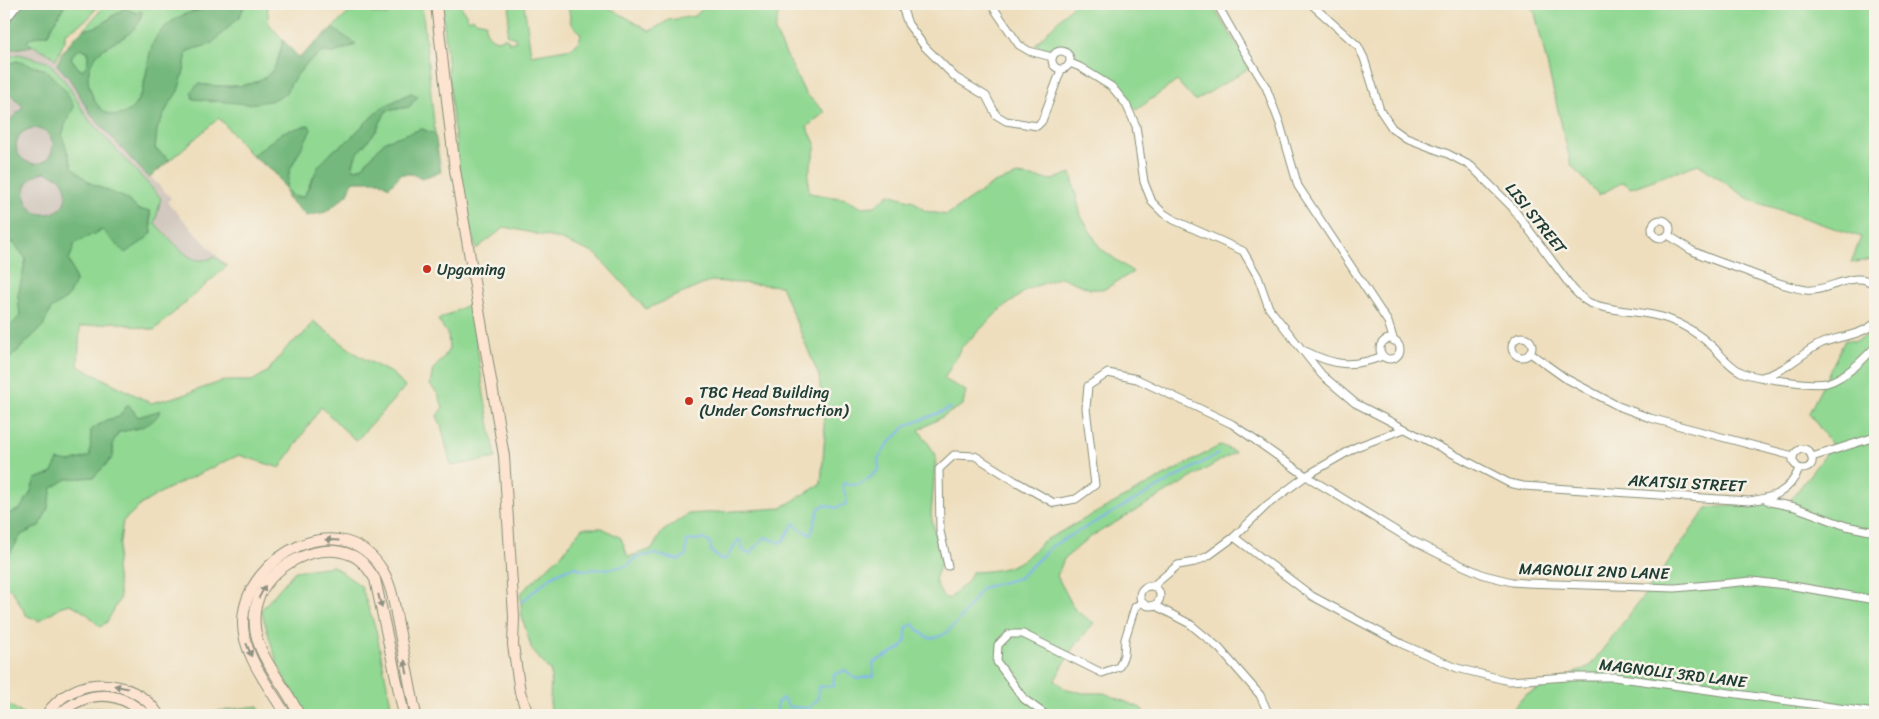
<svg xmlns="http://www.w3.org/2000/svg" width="1879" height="719" font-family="Sriracha,sans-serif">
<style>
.industrial{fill:#cdc2b9}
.green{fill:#91d893;stroke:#588a64}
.forest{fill:#74b87d;stroke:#4a7a58;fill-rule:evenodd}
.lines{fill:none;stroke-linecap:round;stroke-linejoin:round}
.stream{stroke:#84b5f0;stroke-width:2}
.minor-casing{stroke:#868e78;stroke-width:9}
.secondary-casing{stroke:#868e78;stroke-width:12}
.minor{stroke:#fff;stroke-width:7}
.secondary{stroke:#fde4d1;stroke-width:10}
.oneway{fill:#8e9082}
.poi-dot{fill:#c8321e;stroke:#f7f3e8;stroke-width:2}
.labels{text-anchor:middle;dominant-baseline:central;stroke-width:5;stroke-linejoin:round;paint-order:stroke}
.street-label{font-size:16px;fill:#1f3d34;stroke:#f7f3e8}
.poi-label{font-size:16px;fill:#1f3d34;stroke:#f7f3e8;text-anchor:start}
</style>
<rect width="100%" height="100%" fill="#f7f3e8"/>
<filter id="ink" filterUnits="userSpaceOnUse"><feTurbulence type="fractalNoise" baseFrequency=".02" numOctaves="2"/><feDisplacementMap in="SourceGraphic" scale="10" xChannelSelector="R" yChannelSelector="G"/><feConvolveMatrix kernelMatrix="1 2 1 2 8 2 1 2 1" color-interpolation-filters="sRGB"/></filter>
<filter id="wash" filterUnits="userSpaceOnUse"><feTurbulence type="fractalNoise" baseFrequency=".0096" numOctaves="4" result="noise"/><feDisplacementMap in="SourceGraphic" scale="20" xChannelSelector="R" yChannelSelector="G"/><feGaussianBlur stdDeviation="1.12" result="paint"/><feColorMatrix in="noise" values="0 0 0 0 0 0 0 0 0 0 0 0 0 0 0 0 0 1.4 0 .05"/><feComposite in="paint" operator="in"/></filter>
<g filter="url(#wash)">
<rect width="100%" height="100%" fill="#eedebd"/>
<polygon class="industrial" points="32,46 45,51 54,57 130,156 171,198 167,202 224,263 215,273 4,271 4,52"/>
<g class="green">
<path d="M 65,4 L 99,4 L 89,18 L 65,34 L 65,40 L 56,60 C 48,50 35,49 26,41 L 33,37 L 48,34 Z"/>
<path d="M 106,4 L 213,4 L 209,7 L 187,14 L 152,50 L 142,91 L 135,105 L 126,114 L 114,116 L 101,110 L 95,103 L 87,80 L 90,66 L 96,54 L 108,45 L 126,36 L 139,23 L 136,13 L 113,15 C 105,24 96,29 84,29 Z"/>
<path d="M 245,4 L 267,4 L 269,24 L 283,40 C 281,48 279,58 275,66 C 263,91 221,87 198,84 L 210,102 L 285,94 L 293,80 L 307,63 L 323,52 L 334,53 L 356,45 L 332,28 L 359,4 L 372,13 L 386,15 L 407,4 L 422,4 L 435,134 L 422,129 L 385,141 L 361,168 L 352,169 L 356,155 L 376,131 L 386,111 L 409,107 L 418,96 L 411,93 L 381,108 L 344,144 L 334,150 L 310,183 L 304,197 L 295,197 L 286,189 L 290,169 L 298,154 L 283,132 L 252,156 L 219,118 L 170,160 L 155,149 L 157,129 L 168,106 L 178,91 L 184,70 L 187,51 L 211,44 L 240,16 Z"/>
<path d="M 442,4 L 460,4 L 469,20 L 473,18 L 476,21 L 486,23 C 484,31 489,38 497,40 L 504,38 L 508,39 L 509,43 L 516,41 L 515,38 L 507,35 L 510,4 L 524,4 L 531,55 L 572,48 L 579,42 L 581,34 L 571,24 L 568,4 L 608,4 L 608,7 L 650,31 L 669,20 L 695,16 L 708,4 L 780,4 L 775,32 L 805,93 L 825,112 L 807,127 L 816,145 L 808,176 L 809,193 L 846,199 L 860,207 L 875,206 L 889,194 L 913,201 L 925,211 L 947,215 L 994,183 L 1018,175 L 1052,180 L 1071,173 L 1081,216 L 1100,248 L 1133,272 L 1105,289 L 1090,289 L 1061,277 L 1028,289 L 999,311 L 961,348 L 944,379 L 966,391 L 963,405 L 919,430 L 936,455 L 931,515 L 941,563 L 935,580 L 942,596 L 949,599 L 968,581 L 972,572 C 1003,571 1021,567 1042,542 L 1221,445 L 1235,452 L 1089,538 L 1064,559 L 1057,576 L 1075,610 L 1094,623 L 1073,648 L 1055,680 L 1064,688 L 1083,693 L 1104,693 L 1141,708 L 1146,715 L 552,715 L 550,703 L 551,672 L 532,650 L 522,617 L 520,594 L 562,554 L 582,528 L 602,528 L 621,538 L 628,557 L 652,549 L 662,532 L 688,514 L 781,508 L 821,484 L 825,434 L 819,376 L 781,286 L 711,281 L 646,309 L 596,254 L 559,239 L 505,227 L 476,249 C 454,170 450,85 442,4 Z"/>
<polygon points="1074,4 1211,4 1251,67 1195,101 1177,81 1136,110 1110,82 1077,59 1074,51 1062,45 1053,50 1035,45"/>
<polygon points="1528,4 1875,4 1875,262 1872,259 1851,263 1861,237 1750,200 1698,164 1631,188 1623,182 1599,195 1571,165 1535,13"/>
<polygon points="81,48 88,52 88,62 84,70 79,69 71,58 74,53"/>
<path d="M 19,54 L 50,63 L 67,84 L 89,120 L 161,198 L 155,223 C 162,231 185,256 194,259 C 202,261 207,260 214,257 L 227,266 L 154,330 L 113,322 L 80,327 L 78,366 L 151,403 L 183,395 L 223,381 L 252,381 L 267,372 L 289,345 L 303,335 L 313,321 L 359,356 L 393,374 L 405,387 L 356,441 L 321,407 L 280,468 L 239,455 L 165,490 L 142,504 L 123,521 L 116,568 L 120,598 L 107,622 L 100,627 L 87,614 L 71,604 L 62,606 L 39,621 L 26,615 L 12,590 L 4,584 L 4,563 L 21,535 L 39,526 L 47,511 L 52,488 L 67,479 L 94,477 L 113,457 L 113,442 L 119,432 L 139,428 L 160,411 L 138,417 L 128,404 L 119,417 L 106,420 L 91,430 L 90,456 L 70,462 L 51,474 L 35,479 L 30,494 L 19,510 L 4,515 L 4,370 L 8,360 L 43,326 L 51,309 L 67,298 L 75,280 L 69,260 L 75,243 L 102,230 L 113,241 L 152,232 L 150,211 L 139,210 L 125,198 L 90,183 L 73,168 L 62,136 L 65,125 L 17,61 L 4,65 L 4,58 Z"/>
<polygon points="4,242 14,243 26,259 18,295 20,316 4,332"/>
<polygon points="471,303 484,395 496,458 451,466 441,425 437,416 443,407 438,394 430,385 433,369 442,360 449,349 448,335 438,320"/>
<polygon points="1875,331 1875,715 1508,715 1525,695 1590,666 1645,594 1707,508 1790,501 1832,445 1809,413 1845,340 1856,341"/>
<polygon points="333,566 361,586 376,630 393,715 303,715 278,666 261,610 295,571"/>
<polygon points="4,701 24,715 4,715"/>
<polygon points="258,706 261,715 212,715 218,711"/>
<polygon points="87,707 117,710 126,715 76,715"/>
</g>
<g class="forest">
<polygon points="25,4 65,4 48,34 33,37 27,41 32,46 4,51 4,27"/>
<path d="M 213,4 L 245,4 L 240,16 L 211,44 L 187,51 L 184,70 L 178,91 L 168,106 L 157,129 L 155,149 L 170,160 L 149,178 L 92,116 L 69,78 L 57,65 C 61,50 73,39 84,29 C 102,29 111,16 125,8 L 136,13 L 142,11 C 141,15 141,19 139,22 C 128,43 99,41 90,67 C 81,93 109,134 134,106 C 151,87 143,50 160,32 C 168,23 177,17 188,13 C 197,10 206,10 213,4 ZM 81,48 L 88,51 L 88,62 L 83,70 L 79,69 L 71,58 L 74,53 Z"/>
<path d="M 332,28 L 356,44 L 334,53 L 323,52 L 307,63 L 293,80 L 285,94 L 270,101 L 248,104 L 193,99 L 191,92 L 198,84 C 221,87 262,91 275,66 C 279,58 281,48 283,40 L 299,58 Z"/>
<path d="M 17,61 L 46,70 L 66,91 L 74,107 L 65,125 L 62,136 L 73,168 L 90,183 L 125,198 L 139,210 L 150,211 L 150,221 L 152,233 L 142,242 L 125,253 L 102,230 L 75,243 L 69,260 L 76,280 L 67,298 L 51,309 L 43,326 L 8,360 L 4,370 L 4,332 L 20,316 L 18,295 L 26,259 L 14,243 L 4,242 L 4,126 L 23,107 L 4,87 L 4,65 ZM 34,128 L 46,131 L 53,142 C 54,177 7,165 18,138 C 21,132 27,129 34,128 ZM 45,172 L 59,177 C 68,187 69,198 60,209 C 27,230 8,180 45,172 Z"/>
<polygon points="411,93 418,96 409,107 386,111 376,131 356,155 352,169 361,168 385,141 422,129 435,134 441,172 422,178 412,174 401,174 389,187 380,181 353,181 348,194 326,212 306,216 287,197 286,189 275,173 252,156 283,132 309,125 311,130 290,169 286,189 295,197 304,197 318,167 334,150 344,144 381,108"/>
<path d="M 128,404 L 138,417 L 161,410 C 153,427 136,429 119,432 L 113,442 L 113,457 L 94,477 L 67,479 L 52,488 L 47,511 L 39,526 L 21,535 L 4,563 L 4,515 L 19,510 L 30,494 L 35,479 L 51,474 L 58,460 L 70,462 L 90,456 L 91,430 L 106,420 L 119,417 Z"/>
</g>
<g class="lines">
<g class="stream">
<path d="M 522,602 C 537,589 555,569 577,567 L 580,570 L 606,569 L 627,566 L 635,558 L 653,554 L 679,560 L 686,555 L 687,541 L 703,539 L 710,543 L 711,551 L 719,559 L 726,559 L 738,540 L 741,541 L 743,551 L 750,554 L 765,537 L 780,543 L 783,541 L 794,523 L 801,530 L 811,534 L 819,508 L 825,505 L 836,508 L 846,504 L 846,496 L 842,486 L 845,483 C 859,490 870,478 879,469 L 878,459 L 888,444 L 906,426 L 951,408"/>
<polyline points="747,715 748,710 757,715"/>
<path d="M 778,715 L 777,703 L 783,698 L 789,707 L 809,708 L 818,699 L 818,687 L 834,686 L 834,675 L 845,670 L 856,679 L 874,676 L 873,663 L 902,647 L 906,640 L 906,628 L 913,624 C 918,629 923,637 931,638 C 950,640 971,603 982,588 L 1019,578 L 1052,546 L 1218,454"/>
</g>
</g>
</g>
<g filter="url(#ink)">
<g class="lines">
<defs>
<g id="minor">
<polyline points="901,4 908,24 925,47 955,77 986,96 996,115 1006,121 1037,126 1042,121 1061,70"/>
<polyline points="991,4 1019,45 1029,51 1052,57"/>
<polyline points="1217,4 1242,48 1266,87 1280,124 1298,186 1388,322 1394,341"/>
<path d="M 1311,4 L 1358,46 L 1364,58 L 1380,110 L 1392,128 L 1406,138 L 1448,154 L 1471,166 L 1512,207 L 1573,289 C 1578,294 1583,300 1590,303 C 1614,313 1643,310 1668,319 C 1685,325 1699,334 1713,347 C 1721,355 1729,366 1741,372 C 1754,378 1813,386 1827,383 C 1846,377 1862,361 1875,347"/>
<polyline points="4,22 18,4"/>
<circle cx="1061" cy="60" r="9"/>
<path d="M 1070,63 L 1080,67 L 1112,87 L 1126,104 L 1136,126 L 1144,182 L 1152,202 L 1163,213 L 1174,220 L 1243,251 L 1258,277 L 1269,308 L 1322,375 L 1355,403 L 1509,483 L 1523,486 L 1749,501 C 1773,498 1789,493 1799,469"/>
<circle cx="1661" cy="229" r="9"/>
<path d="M 1668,235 C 1676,240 1683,245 1691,250 C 1708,259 1729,265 1748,272 C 1766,279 1787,287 1806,290 C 1827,293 1858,267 1875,286"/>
<circle cx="1522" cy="347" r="10"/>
<circle cx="1390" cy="349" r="10"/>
<path d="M 1305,351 C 1335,366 1352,368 1383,356"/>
<polyline points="1530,353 1565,378 1618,406 1650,418 1793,456"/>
<path d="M 1762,377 C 1785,372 1800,354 1820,344 C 1838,336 1861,336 1875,323"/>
<path d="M 1793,456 C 1807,434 1825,471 1799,469"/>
<polyline points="1793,456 1793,462 1799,469"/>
<polyline points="1812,457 1875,437"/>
<polyline points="1765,499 1770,502 1795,507 1846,526 1875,532"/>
<polyline points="1234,537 1312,596 1402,644 1457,668 1509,681 1567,677 1614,677 1875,713"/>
<polyline points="948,566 940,531 939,469 954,455 975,456 1015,481 1054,503 1076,499 1095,485 1086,408 1088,386 1108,373 1137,379 1232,424 1306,476 1411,540 1459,564 1484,575 1512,582 1526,583 1675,588 1752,581 1793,586 1875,600"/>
<polyline points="1153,586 1178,565 1195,562 1208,556 1234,537 1267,505 1306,476 1356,447 1404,429"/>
<circle cx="1150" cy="596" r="10"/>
<polyline points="1154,605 1190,624 1219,648 1260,695 1269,715"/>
<polyline points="1046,715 1024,699 997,662 998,645 1009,634 1023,634 1102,673 1119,667 1124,655 1125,639 1135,607 1142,602"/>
</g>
<g id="secondary">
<polyline points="436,4 455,170 504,456 514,617 513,645 520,692 528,715"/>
<path d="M 46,715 C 73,674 132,675 159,715"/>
<path d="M 58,715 C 87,690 117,689 146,715"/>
<path d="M 286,715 C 270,688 241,653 243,620 C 246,556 342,503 383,571 C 393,588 395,611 399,629 C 405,658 410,687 416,715"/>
<path d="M 299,715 C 284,680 250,653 255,612 C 259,571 314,539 351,555 C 362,559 369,570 375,579 L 404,715"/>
</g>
</defs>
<use href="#minor" class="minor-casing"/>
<use href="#secondary" class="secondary-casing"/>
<use href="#minor" class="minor"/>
<use href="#secondary" class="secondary"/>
</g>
<defs><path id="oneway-solid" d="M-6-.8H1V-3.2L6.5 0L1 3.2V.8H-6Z" transform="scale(1.25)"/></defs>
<g class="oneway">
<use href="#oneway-solid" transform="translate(332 540) rotate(-176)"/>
<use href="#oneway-solid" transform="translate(262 592) rotate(-62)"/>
<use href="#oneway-solid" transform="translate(380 601) rotate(76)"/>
<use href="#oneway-solid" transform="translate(249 650) rotate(68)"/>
<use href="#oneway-solid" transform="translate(406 667) rotate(-101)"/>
<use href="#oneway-solid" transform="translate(121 687) rotate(-168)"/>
</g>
</g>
<g class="poi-dot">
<circle cx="427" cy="269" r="5"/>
<circle cx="689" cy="401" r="5"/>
</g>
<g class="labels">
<g class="street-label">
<text transform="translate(1536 218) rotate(51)">LISI STREET</text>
<text transform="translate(1687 483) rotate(3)">AKATSII STREET</text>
<text transform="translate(1594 571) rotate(2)">MAGNOLII 2ND LANE</text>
<text transform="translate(1673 673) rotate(7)">MAGNOLII 3RD LANE</text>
</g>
<g class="poi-label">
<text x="437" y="269">Upgaming</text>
<text x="699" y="392">TBC Head Building<tspan x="699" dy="18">(Under Construction)</tspan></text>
</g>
</g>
<rect width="1879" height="719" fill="none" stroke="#f7f3e8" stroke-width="20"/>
</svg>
